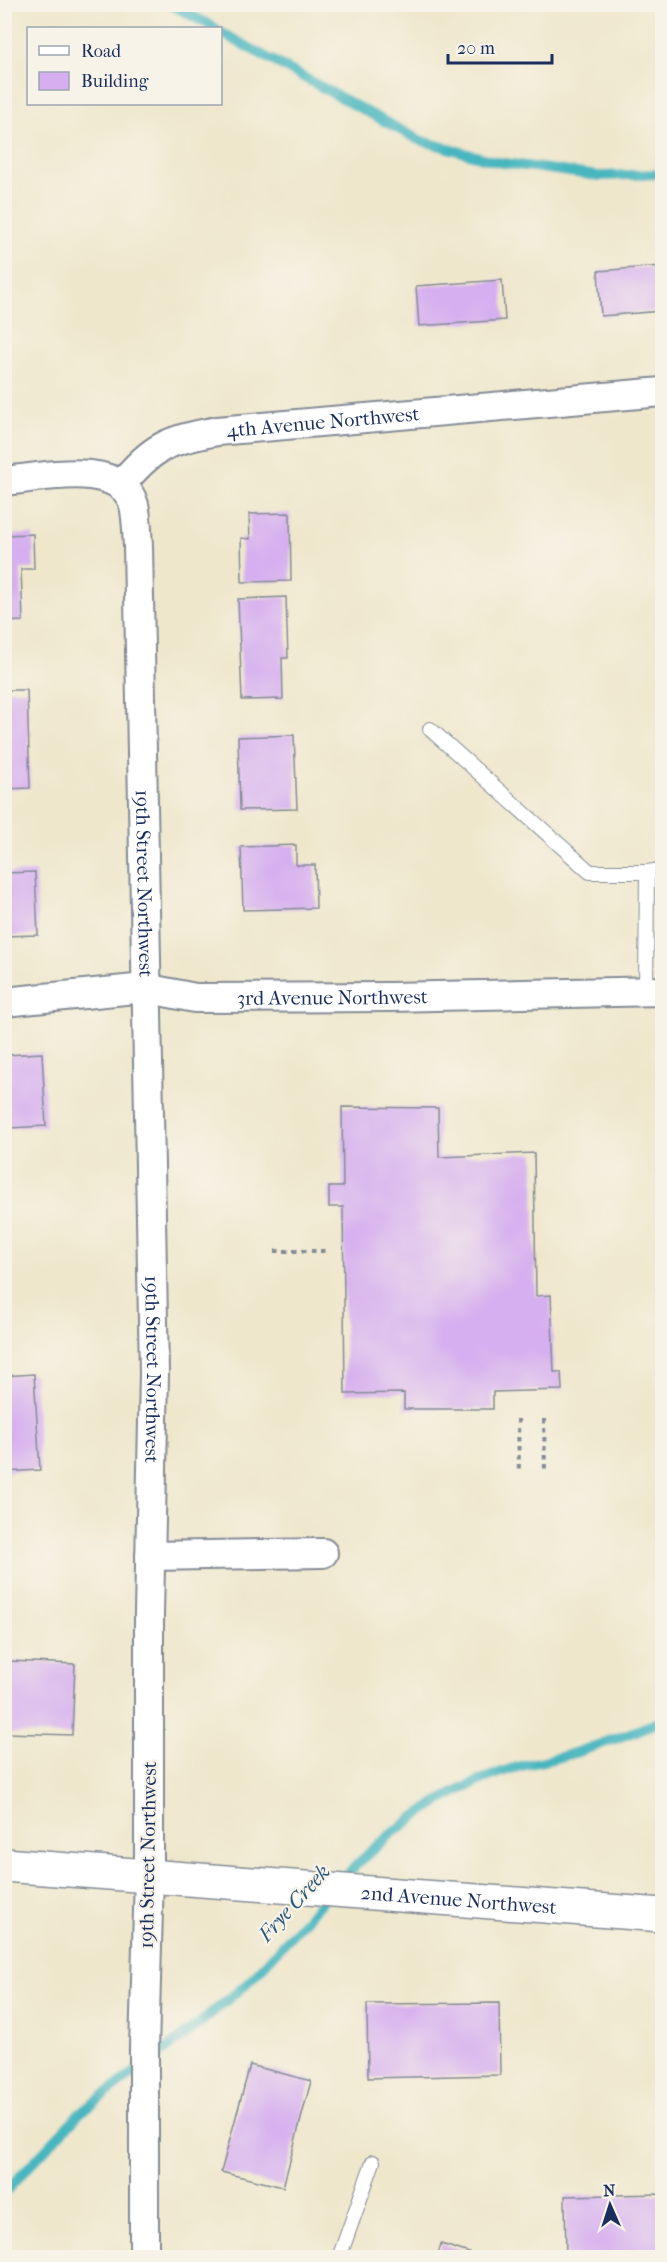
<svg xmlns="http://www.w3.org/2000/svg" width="667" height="2262" font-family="'IM FELL French Canon',serif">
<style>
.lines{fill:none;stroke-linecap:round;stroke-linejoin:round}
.stream{stroke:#47b6bf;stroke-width:10}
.building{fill:#d5afef}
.service-casing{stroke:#858b95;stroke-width:16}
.minor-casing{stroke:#858b95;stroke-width:32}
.secondary-casing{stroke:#858b95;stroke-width:36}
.path{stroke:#858b95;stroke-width:4;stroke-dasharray:4.5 4.5;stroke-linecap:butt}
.service{stroke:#fff;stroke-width:14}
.minor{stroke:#fff;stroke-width:28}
.secondary{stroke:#fff;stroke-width:33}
.labels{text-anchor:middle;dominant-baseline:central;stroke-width:4.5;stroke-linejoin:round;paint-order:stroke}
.street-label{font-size:20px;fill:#1b2f5e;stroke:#f7f3e8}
.water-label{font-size:21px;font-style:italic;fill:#28587b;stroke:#f7f3e8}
</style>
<rect width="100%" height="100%" fill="#f7f3e8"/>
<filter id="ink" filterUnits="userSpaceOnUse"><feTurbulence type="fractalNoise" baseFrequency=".0167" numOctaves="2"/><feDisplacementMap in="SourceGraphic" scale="12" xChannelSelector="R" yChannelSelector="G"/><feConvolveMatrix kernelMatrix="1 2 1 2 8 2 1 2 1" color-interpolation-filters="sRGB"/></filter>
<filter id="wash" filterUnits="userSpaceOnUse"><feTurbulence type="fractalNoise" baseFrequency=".008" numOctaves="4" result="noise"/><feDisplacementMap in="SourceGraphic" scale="24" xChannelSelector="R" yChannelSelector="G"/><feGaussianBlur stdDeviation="1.35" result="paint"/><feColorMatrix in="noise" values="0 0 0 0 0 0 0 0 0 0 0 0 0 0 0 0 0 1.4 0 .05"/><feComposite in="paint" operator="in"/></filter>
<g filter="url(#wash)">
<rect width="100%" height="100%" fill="#efe7cc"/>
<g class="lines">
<g class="stream">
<polyline points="170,4 215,28"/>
<polyline points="220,32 419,140 497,162 598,176 662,174"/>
<path d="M 338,1884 C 382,1835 440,1794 502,1772 C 522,1764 543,1762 564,1756 C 597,1747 630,1733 662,1721"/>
<polyline points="4,2193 80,2113 189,2032 249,1982 327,1896"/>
</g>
</g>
<g id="blocks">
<g class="building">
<polygon points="662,266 662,311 601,316 598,271"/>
<polygon points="502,280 505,320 419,326 416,286"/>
<polygon points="290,513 291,581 242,582 241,538 250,539 249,514"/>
<polygon points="33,534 34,569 21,569 23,621 4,622 4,535"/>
<polygon points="286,597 288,658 282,658 283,699 242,700 238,599"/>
<polygon points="4,690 27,690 30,788 4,789"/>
<polygon points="294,735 297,809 240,810 238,737"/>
<polygon points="296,845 296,865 315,865 316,908 243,910 241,847"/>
<polygon points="35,872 38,935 4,936 4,873"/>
<polygon points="42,1053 46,1126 9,1128 6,1055"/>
<polygon points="342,1107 438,1108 439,1157 534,1153 536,1296 551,1295 554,1372 561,1372 562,1390 493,1392 493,1409 404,1409 404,1393 345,1394 343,1207 329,1207 329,1187 343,1187"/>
<polygon points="34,1374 40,1470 4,1472 4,1376"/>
<polygon points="9,1661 75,1664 72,1735 6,1733"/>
<polygon points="499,2003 500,2075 368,2078 367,2004"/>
<polygon points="250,2065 311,2081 283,2187 221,2172"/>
<polygon points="662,2194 662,2258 566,2258 565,2196"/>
<polygon points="441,2244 482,2257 482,2258 437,2258"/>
</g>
</g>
</g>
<g filter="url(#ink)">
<use href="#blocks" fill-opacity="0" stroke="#858b95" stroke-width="1.5"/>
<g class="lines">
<defs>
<g id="service">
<polyline points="430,729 590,872 647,872"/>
<polyline points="646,991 647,872 662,870"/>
<polyline points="339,2258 373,2162"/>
</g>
<g id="minor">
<path id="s1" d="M 4,481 C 40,478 121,458 134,505 C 137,517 137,533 138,546 L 154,1373 L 149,1614 L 149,1876 L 144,2049 L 144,2258"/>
<path id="s2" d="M 121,485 C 152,446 169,440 217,431 L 662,392"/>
<path id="s3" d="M 4,1002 L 145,988 L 195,998 L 390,997 L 662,991"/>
<polyline points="150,1556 323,1553"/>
</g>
<g id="secondary">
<path id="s4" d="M 4,1865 L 662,1915"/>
</g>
</defs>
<use href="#service" class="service-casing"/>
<use href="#minor" class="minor-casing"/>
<use href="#secondary" class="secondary-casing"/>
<g class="path">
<polyline points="275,1251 328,1251"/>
<polyline points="518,1419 519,1473"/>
<polyline points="544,1419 545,1472"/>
</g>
<use href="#service" class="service"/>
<use href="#minor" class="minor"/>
<use href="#secondary" class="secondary"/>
</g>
</g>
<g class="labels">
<g class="street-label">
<text stroke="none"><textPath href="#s2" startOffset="220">4th Avenue Northwest</textPath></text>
<text stroke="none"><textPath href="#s1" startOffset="522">19th Street Northwest</textPath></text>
<text stroke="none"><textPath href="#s3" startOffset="330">3rd Avenue Northwest</textPath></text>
<text stroke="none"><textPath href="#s1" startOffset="1008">19th Street Northwest</textPath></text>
<text transform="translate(148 1855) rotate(-89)">19th Street Northwest</text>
<text stroke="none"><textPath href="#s4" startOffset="456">2nd Avenue Northwest</textPath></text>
</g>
<g class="water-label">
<text transform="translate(294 1903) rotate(-48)">Frye Creek</text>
</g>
</g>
<rect width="667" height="2262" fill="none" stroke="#f7f3e8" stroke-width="24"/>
<rect x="27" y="27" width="195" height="78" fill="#f7f3e8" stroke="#9fa5b1" stroke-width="1.5"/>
<rect x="39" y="46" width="30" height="9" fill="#ffffff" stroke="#9fa5b1" stroke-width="1.5"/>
<text x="81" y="57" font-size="18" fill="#1b2f5e">Road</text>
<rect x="39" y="72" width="30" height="18" fill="#d5afef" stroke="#9fa5b1" stroke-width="1.5"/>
<text x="81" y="87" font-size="18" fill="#1b2f5e">Building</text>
<g transform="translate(610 2205) rotate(357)" stroke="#f7f3e8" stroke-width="4.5" paint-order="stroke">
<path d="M0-4.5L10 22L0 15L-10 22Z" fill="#1b2f5e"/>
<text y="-9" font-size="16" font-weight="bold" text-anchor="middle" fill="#1b2f5e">N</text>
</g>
<path d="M448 54v9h104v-9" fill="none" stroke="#1b2f5e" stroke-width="3"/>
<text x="457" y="54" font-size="18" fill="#1b2f5e" stroke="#f7f3e8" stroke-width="4.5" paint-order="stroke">20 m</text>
</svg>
